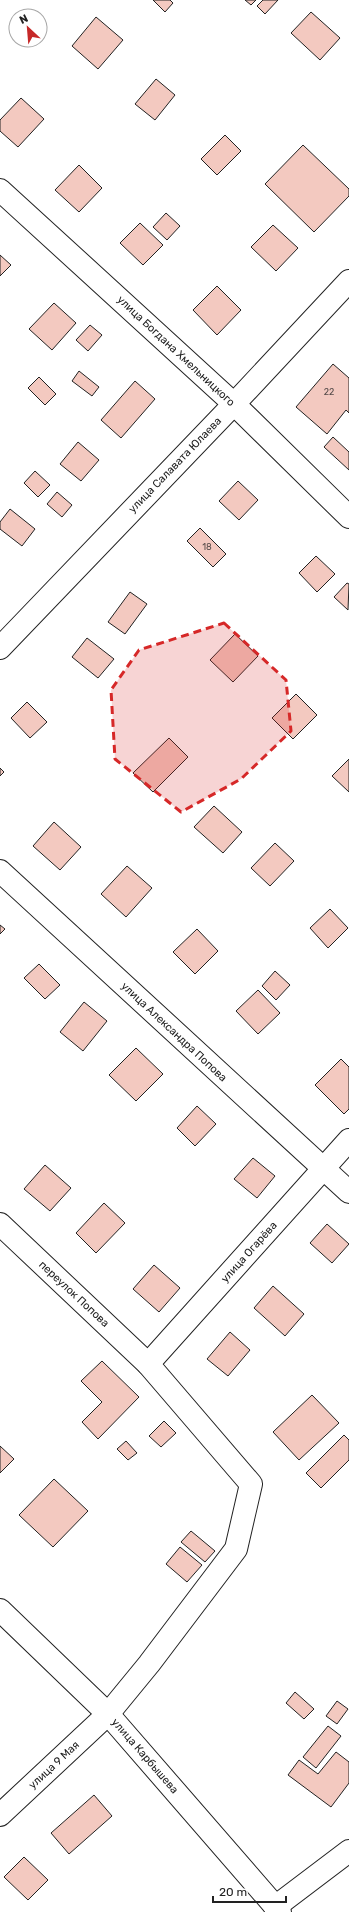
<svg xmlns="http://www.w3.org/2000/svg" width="349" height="1912" font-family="Rubik,sans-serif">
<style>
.building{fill:#f3c9c0;stroke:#222}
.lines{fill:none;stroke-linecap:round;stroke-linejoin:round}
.street-casing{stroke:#222;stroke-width:24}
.secondary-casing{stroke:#222;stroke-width:24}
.street{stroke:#fff;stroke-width:22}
.secondary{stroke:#fff;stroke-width:22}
.marked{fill:#d62828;fill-opacity:0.2;stroke:#d62828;stroke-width:3;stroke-dasharray:8 5;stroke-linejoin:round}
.labels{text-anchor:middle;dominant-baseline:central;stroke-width:3;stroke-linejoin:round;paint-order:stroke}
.number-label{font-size:9px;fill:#564c4a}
.street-label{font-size:11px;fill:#222;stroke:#fff}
</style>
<rect width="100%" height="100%" fill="#fff"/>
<g class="building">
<polygon points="153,0 170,0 173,3 165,12"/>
<polygon points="245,0 256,0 251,5"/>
<polygon points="263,0 278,0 265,14 257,6"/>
<polygon points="311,12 340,38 320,60 291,33"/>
<polygon points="96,17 123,40 98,69 72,46"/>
<polygon points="156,79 175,95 155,120 135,104"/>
<polygon points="21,98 44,119 18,147 0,131 0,120"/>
<polygon points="225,135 241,151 217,175 201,159"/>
<polygon points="303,145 349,189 349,196 314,232 265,184"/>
<polygon points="79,165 102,188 79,212 55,190"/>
<polygon points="166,213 180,226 167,240 153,227"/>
<polygon points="140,223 163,245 143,265 120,243"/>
<polygon points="273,225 298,248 276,271 251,247"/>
<polygon points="0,255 11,265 0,276"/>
<polygon points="217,286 241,310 217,335 193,310"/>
<polygon points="54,303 76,323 52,350 29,329"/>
<polygon points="90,325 102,335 88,351 76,340"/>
<polygon points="333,364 349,378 349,413 346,410 327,434 296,407"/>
<polygon points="79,371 99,387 92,396 72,381"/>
<polygon points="39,377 56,394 45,405 28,388"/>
<polygon points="135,381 155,399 121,438 101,420"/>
<polygon points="333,437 349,452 349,470 324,447"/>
<polygon points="78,442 99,460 81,481 60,464"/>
<polygon points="35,471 50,485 38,497 24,483"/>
<polygon points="238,481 258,500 239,520 219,501"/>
<polygon points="57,492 72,505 62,517 47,504"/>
<polygon points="10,509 35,529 22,546 0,529 0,522"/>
<polygon points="200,528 226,554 213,567 187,541"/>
<polygon points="316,556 335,574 317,592 299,573"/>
<polygon points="347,583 349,584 348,610 334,597"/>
<polygon points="130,592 147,604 125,634 108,622"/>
<polygon points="235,634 258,656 233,682 210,660"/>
<polygon points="87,638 114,659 98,678 72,657"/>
<polygon points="296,694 317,715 293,739 272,718"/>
<polygon points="27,702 47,722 30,738 11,718"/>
<polygon points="169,738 188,757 153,792 133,773"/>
<polygon points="349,759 349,792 332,776"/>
<polygon points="0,768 4,772 0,776"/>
<polygon points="214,806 242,832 223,853 194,827"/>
<polygon points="54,822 81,847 60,870 33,846"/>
<polygon points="275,843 294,861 270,886 251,868"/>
<polygon points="127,866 152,888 126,917 101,894"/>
<polygon points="330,909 348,928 328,948 310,928"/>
<polygon points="0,925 5,929 0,934"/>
<polygon points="197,929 218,951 195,974 173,952"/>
<polygon points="39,964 60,985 45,999 24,978"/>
<polygon points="275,971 290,985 276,1000 262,986"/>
<polygon points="258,990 280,1013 258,1034 236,1011"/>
<polygon points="84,1002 107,1021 83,1051 60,1032"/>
<polygon points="136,1048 163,1074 136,1101 109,1075"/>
<polygon points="341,1059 349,1067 349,1109 344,1114 315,1085"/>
<polygon points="197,1106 216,1124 195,1146 177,1128"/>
<polygon points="253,1158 275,1176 257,1198 234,1179"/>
<polygon points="45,1165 71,1188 50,1211 24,1189"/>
<polygon points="104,1203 125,1223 96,1253 76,1233"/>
<polygon points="327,1224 349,1244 332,1263 310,1243"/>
<polygon points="154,1265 180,1288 159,1312 133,1289"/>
<polygon points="273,1286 304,1314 285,1336 254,1308"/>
<polygon points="230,1332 250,1350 228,1376 207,1359"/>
<polygon points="102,1361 139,1397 98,1439 82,1422 102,1402 81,1381"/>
<polygon points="312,1395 339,1423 299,1460 273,1432"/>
<polygon points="164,1421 176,1433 161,1447 149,1436"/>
<polygon points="344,1435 349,1440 349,1460 321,1488 306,1473"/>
<polygon points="126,1441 137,1453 128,1460 117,1449"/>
<polygon points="0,1446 14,1459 0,1473"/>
<polygon points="54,1479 88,1511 53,1547 19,1515"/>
<polygon points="191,1531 215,1551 205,1562 181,1542"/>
<polygon points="180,1547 202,1565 187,1582 166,1564"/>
<polygon points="295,1692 314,1709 304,1719 286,1703"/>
<polygon points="337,1701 348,1709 337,1724 326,1716"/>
<polygon points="328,1726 341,1736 316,1768 303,1757"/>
<polygon points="336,1752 349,1762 349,1783 331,1807 288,1775 299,1760 318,1774"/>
<polygon points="94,1795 112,1816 69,1854 51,1833"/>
<polygon points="24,1857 48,1880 28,1900 4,1877"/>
</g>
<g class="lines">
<defs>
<g id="street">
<polyline points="0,190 234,404 349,517"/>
<polyline points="0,871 349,1192"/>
<polyline points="0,1224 148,1364 251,1484 236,1549 149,1664 108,1714"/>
<polyline points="148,1364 349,1140"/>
<polyline points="275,1907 349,1851"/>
</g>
<g id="secondary">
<polyline points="0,648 234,404 349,281"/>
<polyline points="0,1610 108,1714 280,1912"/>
<polyline points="0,1815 108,1714"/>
</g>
</defs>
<use href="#street" class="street-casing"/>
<use href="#secondary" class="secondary-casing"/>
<use href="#street" class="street"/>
<use href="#secondary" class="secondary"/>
</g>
<path class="marked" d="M 224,623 L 286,680 L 291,731 L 241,779 L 181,812 L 115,759 L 111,690 L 139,650 Z"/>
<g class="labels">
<g class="number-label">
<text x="329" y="392">22</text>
<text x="207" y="547">18</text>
</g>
<g class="street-label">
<text transform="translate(176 351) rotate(43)">улица Богдана Хмельницкого</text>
<text transform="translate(175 465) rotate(-46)">улица Салавата Юлаева</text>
<text transform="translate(174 1032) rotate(43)">улица Александра Попова</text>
<text transform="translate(249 1252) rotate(-48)">улица Огарёва</text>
<text transform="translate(74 1294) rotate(43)">переулок Попова</text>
<text transform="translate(145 1756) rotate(49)">улица Карбышева</text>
<text transform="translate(54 1765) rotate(-43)">улица 9 Мая</text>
</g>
</g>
<g transform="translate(28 28) rotate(334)"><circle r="19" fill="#ffffff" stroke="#a7a7a7"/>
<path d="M0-3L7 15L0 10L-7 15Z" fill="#c62828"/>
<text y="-6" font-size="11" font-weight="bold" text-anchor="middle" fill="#222222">N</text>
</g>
<path d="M213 1896v6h73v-6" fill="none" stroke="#222222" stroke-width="2"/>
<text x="219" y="1896" font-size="12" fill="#222222" stroke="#ffffff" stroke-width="3" paint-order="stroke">20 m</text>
</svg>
